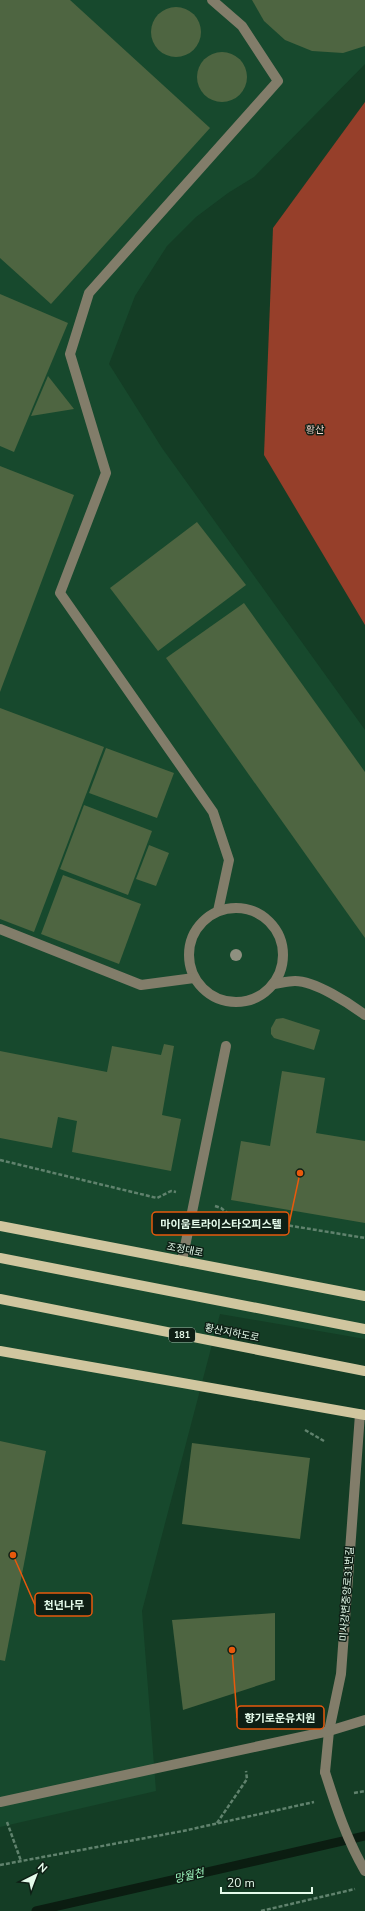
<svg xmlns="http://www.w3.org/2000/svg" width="365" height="1911" font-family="'Nunito Sans','Noto Sans KR',sans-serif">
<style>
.built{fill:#17492d}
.green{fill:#963f2a}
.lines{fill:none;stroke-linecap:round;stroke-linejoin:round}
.stream{stroke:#0b1d11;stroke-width:9}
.building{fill:#4e6541}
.path{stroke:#60826d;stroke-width:2.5;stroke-dasharray:4 2;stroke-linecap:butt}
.minor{stroke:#827d6a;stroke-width:10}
.major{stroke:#d0c69f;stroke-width:10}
.minor-bridge{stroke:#827d6a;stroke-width:10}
.tree{fill:#8f9080}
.labels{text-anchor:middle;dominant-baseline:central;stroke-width:3;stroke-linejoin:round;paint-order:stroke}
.shield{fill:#0e1f15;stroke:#a4b9ab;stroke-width:1}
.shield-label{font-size:9px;font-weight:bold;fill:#e5fbeb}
.park-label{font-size:10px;fill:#f4d3cb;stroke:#0e1f15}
.street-label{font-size:10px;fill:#e5fbeb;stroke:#0e1f15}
.water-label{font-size:11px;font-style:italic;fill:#9ff8bf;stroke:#0e1f15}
.leader{fill:none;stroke:#e8590c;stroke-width:1.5}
.callout-dot{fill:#e8590c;stroke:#0e1f15;stroke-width:1.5}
.callout{fill:#0e1f15;stroke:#e8590c;stroke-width:1.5}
.callout-label{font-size:11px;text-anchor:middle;font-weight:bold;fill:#e5fbeb}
</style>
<rect width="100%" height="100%" fill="#143d25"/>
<polygon class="built" points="0,0 365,0 365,64 254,177 228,193 196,217 167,246 135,296 109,364 162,448 365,730 365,1339 220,1314 142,1611 156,1791 0,1827"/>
<polygon class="green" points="365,102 365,625 264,455 273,228"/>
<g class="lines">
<polyline class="stream" points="36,1911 365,1836"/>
</g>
<g class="building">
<polygon points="0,0 70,0 210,128 51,304 0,258"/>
<polygon points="252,0 365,0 365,46 343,53 312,51 285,40 264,21"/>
<circle cx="176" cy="32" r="25"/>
<circle cx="222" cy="77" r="25"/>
<polygon points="0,294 68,323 14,452 0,446"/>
<polygon points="48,376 74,409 31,416"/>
<polygon points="0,466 74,495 0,692"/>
<polygon points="197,522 246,585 158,651 110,588"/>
<polygon points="244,603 365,772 365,938 166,658"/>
<polygon points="0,708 104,747 34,932 0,919"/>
<polygon points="106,748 174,773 157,818 89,793"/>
<polygon points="84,805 152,831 128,895 60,869"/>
<polygon points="149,845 169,853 156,886 136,879"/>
<polygon points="63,875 141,904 119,964 41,934"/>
<polygon points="283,1018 320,1030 314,1050 274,1038 271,1034 271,1028 276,1019"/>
<polygon points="164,1044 174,1046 162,1115 181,1119 171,1171 72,1152 77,1121 58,1117 52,1148 0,1138 0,1051 107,1072 112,1046 161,1055"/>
<polygon points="282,1071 325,1078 316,1133 365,1141 365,1223 231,1200 241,1141 270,1146"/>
<polygon points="0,1441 46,1451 5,1661 0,1660"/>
<polygon points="192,1443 310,1458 300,1539 182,1524"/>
<polygon points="275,1613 275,1680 183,1710 172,1620"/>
</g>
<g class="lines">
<g class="path">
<polyline points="0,1160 157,1198 171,1191 176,1192"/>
<polyline points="215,1206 221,1208 231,1216 365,1238"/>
<polyline points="305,1430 324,1441"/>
<polyline points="354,1793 365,1791"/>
<polyline points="7,1822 21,1861"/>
<polyline points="217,1823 247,1779 246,1771"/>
<polyline points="0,1865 183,1831 314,1802"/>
<polyline points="261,1911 355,1889"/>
</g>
<g class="minor">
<polyline points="212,0 242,26 278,81 89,293 70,354 106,473 60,593 213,812 229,860 218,911"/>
<circle cx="236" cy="955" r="47"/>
<polyline points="0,929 141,985 194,978"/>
<path d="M 274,984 C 281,983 288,981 295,981 C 315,981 349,1003 365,1015"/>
<polyline points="182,1261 226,1046"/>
<polyline points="325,1772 329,1731 341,1674 360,1414"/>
<polyline points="0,1802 329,1731 365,1720"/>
</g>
<g class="major">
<polyline points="0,1226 365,1296"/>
<polyline points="0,1258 365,1329"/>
<polyline points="0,1299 365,1371"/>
<polyline points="0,1351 365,1415"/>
</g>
<path class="minor-bridge" d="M 325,1772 C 336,1807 347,1840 365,1871"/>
</g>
<circle class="tree" cx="236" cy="955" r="6"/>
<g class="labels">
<rect class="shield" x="169" y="1328" width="26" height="14" rx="3"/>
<g class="shield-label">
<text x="182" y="1335">181</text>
</g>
<g class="park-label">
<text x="315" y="430">황산</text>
</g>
<g class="street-label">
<text transform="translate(185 1250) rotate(11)">조정대로</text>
<text transform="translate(232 1333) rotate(11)">황산지하도로</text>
<text transform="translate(347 1594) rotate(-86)">미사강변중앙로31번길</text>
</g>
<g class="water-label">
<text transform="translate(189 1876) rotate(-13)">망월천</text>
</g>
</g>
<path class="leader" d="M300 1173L289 1224M13 1555L35 1605M232 1650L237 1718"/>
<g class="callout-dot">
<circle cx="300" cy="1173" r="4"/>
<circle cx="13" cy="1555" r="4"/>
<circle cx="232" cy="1650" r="4"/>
</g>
<g class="callout">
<rect x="152" y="1212" width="137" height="23" rx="4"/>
<rect x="35" y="1593" width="57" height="23" rx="4"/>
<rect x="237" y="1706" width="87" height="23" rx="4"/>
</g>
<g class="callout-label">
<text x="221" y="1228">마이움트라이스타오피스텔</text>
<text x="64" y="1609">천년나무</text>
<text x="280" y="1722">향기로운유치원</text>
</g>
<g transform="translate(36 1875) rotate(42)" stroke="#0e1f15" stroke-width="3" paint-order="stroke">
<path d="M0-3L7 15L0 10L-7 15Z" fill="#e5fbeb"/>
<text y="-6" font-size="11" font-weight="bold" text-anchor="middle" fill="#e5fbeb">N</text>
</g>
<path d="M221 1887v6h91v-6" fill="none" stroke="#e5fbeb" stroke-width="2"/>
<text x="227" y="1887" font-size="12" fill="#e5fbeb" stroke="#0e1f15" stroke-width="3" paint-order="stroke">20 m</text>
</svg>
